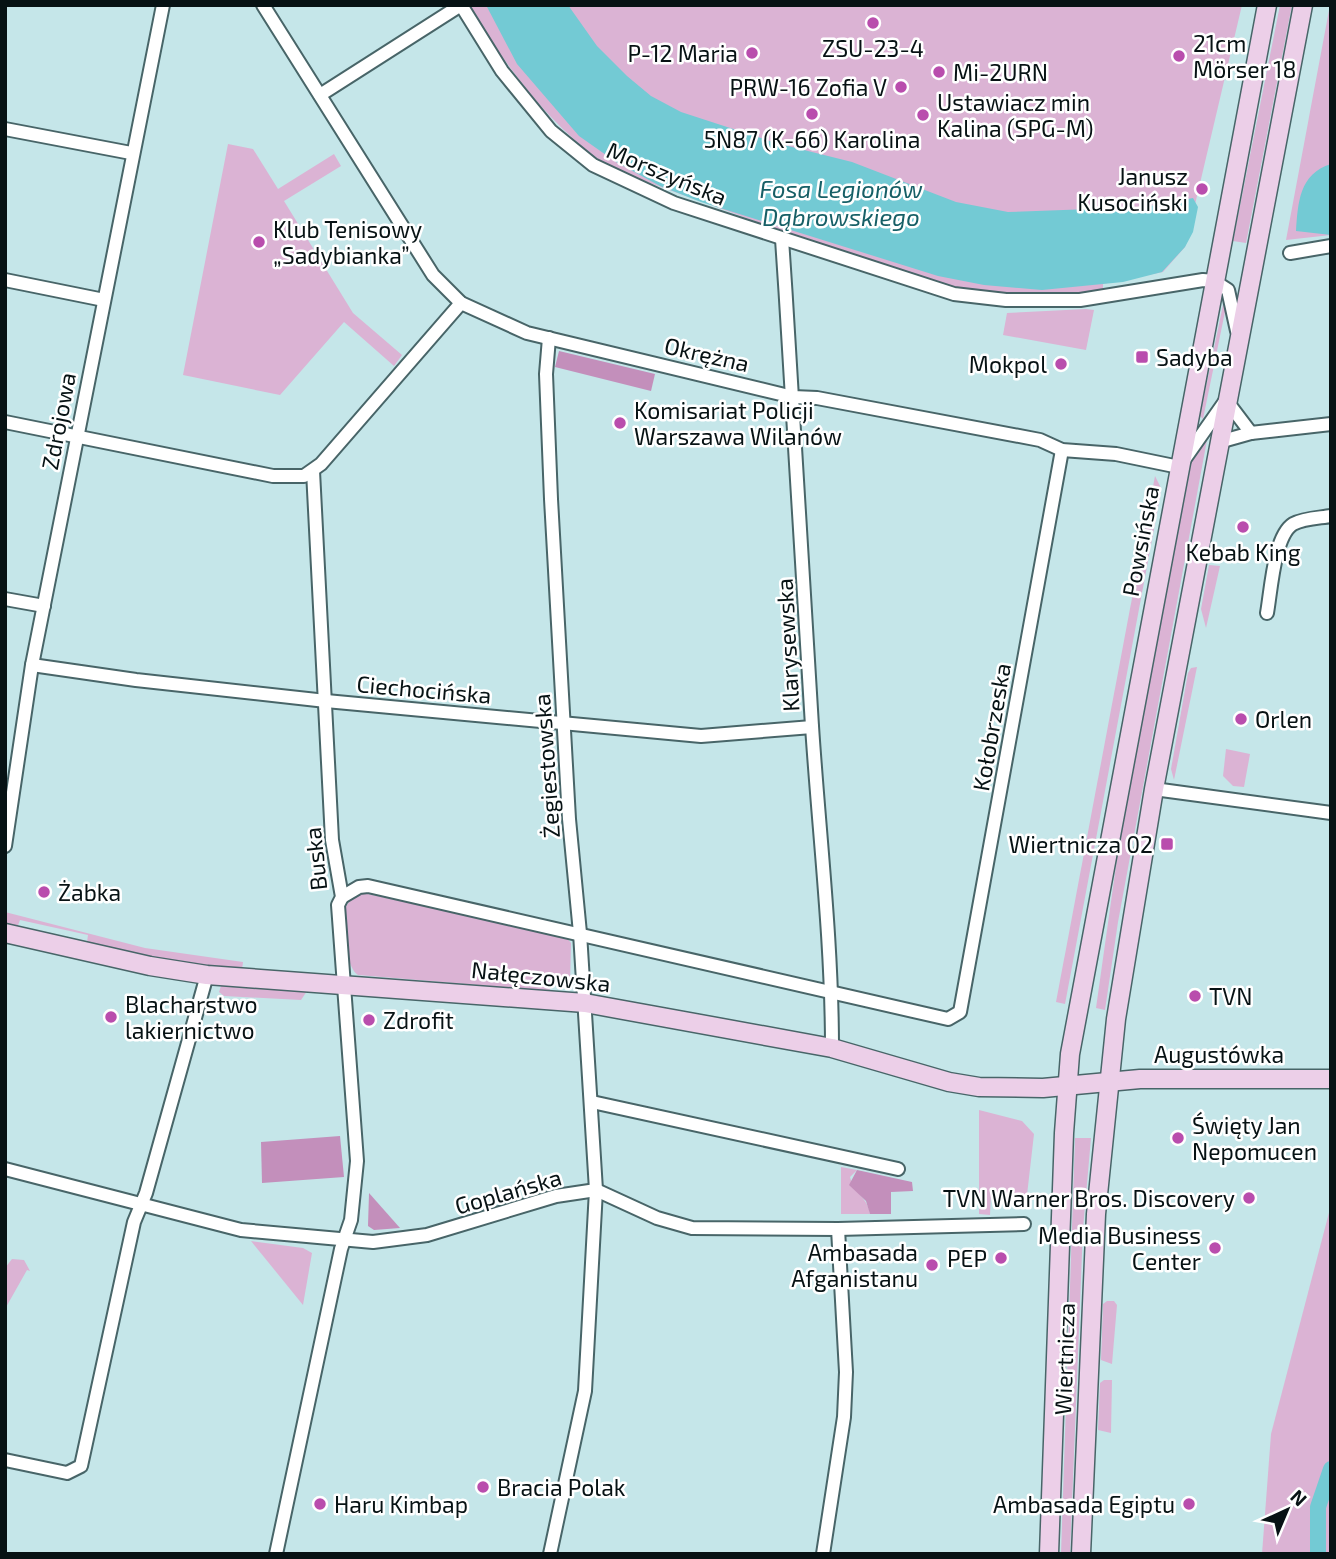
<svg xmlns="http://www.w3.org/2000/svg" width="1336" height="1559" font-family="'Exo 2',sans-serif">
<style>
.green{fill:#dbb3d4}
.forest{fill:#c38fbb}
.water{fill:#73cad4}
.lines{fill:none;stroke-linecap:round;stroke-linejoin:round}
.canal{stroke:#73cad4;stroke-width:16}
.street-casing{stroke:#486568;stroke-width:16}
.secondary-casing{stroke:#486568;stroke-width:21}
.street{stroke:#fff;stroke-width:12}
.secondary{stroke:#eccfe8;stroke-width:18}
.poi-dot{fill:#b94dad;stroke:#fff;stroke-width:2.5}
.labels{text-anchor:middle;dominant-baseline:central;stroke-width:5;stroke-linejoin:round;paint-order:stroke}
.poi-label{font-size:23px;fill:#071214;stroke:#fff;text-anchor:start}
.street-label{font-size:23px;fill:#071214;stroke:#fff}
.water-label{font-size:24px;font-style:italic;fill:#165f66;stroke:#fff}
</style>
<rect width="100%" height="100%" fill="#c5e6e9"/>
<g class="green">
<path d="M 468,5 L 1242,5 L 1185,247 L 1163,272 L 1103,284 L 1103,291 L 1012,295 L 951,288 L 838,251 L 614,170 C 550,128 509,70 468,5 Z"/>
<polygon points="1280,5 1292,5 1246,243 1233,241"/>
<polygon points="1330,5 1331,235 1286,240"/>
<polygon points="228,144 253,149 278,189 334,154 341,166 284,201 353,313 402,355 394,366 344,322 280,395 183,375"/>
<polygon points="1224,300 1227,302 1203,419 1200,416"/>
<polygon points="1086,309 1094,310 1086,350 1003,335 1007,313"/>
<polygon points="1207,440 1118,922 1105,1010 1096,1008 1118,852 1192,458"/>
<polygon points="1155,476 1161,488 1160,497 1065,1004 1056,1002"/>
<polygon points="1209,565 1220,566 1206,628 1201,609"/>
<polygon points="1197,667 1174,780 1171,769 1188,673 1191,668"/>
<polygon points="1226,749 1250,754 1244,787 1233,786 1223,776"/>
<path d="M 363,893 L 565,936 L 571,943 L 570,985 L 566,987 L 552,985 L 549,991 L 358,975 C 346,968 342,927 344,912 C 346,902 354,897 363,893 Z"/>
<polygon points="5,912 145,948 243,962 242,970 183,963 87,942 88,935 20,920 17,928 5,924"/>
<polygon points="221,986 307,991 301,1000 224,996 219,992"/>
<polygon points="979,1110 1022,1121 1034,1134 1027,1195 991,1193 990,1215 979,1214"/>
<polygon points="1075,1138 1091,1138 1083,1229 1070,1554 1061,1554"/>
<path d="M 841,1167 L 857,1170 L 850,1177 C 854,1193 868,1198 870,1214 L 841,1214 Z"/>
<polygon points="1331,1205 1331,1554 1262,1554 1271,1434"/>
<polygon points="251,1241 303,1248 312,1253 303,1305"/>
<polygon points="12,1259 24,1260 30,1271 27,1270 5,1309 5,1268"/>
<polygon points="1107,1301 1114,1301 1117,1305 1112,1364 1101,1360 1103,1304"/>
<polygon points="1104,1380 1112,1380 1111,1433 1098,1430 1100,1383"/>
</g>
<g class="forest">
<polygon points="559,351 655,374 651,391 555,367"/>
<polygon points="340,1136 344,1177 262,1183 261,1142"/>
<polygon points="857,1170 912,1182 913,1191 891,1192 891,1214 870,1214 866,1201 849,1185"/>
<polygon points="369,1193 400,1228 374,1230 368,1226"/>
</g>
<g class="water">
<polygon points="486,5 568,5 597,46 627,76 651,96 681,112 776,143 852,162 956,202 1008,212 1145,207 1193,198 1198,207 1193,232 1185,247 1162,272 1123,282 1042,290 984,285 938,276 701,202 660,186 616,162 579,136 517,64"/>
<path d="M 1331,164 L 1331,235 L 1296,231 C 1298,203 1299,174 1331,164 Z"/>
</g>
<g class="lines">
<polyline class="canal" points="1318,1554 1318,1507 1331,1469"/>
<defs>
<g id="street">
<polyline points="263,5 433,275 461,303 527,333 793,397 817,398 1040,440 1062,450 1116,454 1179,467 1226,400 1251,433"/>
<polyline points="461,5 502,71 551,131 593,165 674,203 954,294 1006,300 1080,300 1203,280 1214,281 1228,290 1237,331"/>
<polyline points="320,95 461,5"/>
<polyline points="5,129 131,153"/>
<path d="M 782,239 C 793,401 802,563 812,726 C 819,833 832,940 832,1048"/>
<polyline points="1290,253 1331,246"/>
<polyline points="5,280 104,300"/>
<polyline points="549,338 546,374 551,499 569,819 580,933 596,1190 585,1391 550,1554"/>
<polyline points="5,422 273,476 304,476 321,464 461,303"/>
<polyline points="1219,442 1251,433 1331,424"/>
<polyline points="5,599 44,606"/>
<path d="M 1267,613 C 1271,591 1274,536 1293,524 C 1304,518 1319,518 1331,516"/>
<polyline points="32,665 136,680 326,701 701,736 812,727"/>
<polyline points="1154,789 1331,813"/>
<polyline points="5,846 32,665 163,5"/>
<polyline points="342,897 359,887 368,886 948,1019 960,1012 1062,450"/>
<polyline points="592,1102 898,1169"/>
<polyline points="5,1169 241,1230 373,1242 427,1235 556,1196 596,1190 657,1218 692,1228 838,1229 1024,1224"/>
<polyline points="5,1460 67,1473 81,1466 134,1222 146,1193 207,975"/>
<polyline points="276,1554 341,1249 351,1220 357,1161 338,905 342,897 332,840 313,471"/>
<polyline points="823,1554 844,1417 846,1372 838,1229"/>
</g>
<g id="secondary">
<polyline points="5,933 150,966 207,975 585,1003 832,1048 949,1082 979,1087 1043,1088 1140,1079 1331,1079"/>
<polyline points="1049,1554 1064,1133 1070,1054 1267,5"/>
<polyline points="1081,1554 1096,1214 1116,1019 1154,789 1303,5"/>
</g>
</defs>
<use href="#street" class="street-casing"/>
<use href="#secondary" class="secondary-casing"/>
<use href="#street" class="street"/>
<use href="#secondary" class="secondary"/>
</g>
<g class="poi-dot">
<circle cx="873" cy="23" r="7"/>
<circle cx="752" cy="53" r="7"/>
<circle cx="1179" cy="56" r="7"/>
<circle cx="939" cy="72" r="7"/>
<circle cx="901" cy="87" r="7"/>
<circle cx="812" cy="114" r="7"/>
<circle cx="923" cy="115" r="7"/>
<circle cx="1202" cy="189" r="7"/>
<circle cx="259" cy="242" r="7"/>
<rect x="1135" y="350" width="14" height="14" rx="3.5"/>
<circle cx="1061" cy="364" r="7"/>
<circle cx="620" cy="423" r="7"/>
<circle cx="1243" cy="527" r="7"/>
<circle cx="1241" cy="719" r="7"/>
<rect x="1160" y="837" width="14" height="14" rx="3.5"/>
<circle cx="44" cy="892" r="7"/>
<circle cx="1195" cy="996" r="7"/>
<circle cx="111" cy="1017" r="7"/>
<circle cx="369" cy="1020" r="7"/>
<circle cx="1178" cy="1138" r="7"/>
<circle cx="1249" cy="1198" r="7"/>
<circle cx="1215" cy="1248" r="7"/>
<circle cx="1001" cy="1258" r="7"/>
<circle cx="932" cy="1265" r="7"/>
<circle cx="483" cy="1487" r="7"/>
<circle cx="320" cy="1504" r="7"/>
<circle cx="1189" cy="1504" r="7"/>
</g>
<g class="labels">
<g class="poi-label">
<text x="1193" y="43">21cm<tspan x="1193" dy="26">Mörser 18</tspan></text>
<text x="873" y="48" text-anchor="middle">ZSU-23-4</text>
<text x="738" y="53" text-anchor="end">P-12 Maria</text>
<text x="953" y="72">Mi-2URN</text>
<text x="887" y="87" text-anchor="end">PRW-16 Zofia V</text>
<text x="937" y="102">Ustawiacz min<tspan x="937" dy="26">Kalina (SPG-M)</tspan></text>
<text x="812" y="139" text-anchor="middle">5N87 (K-66) Karolina</text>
<text x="1188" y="176" text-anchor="end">Janusz<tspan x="1188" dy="26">Kusociński</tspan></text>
<text x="273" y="229">Klub Tenisowy<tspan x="273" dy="26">„Sadybianka”</tspan></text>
<text x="1156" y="357">Sadyba</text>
<text x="1047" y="364" text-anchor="end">Mokpol</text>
<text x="634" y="410">Komisariat Policji<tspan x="634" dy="26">Warszawa Wilanów</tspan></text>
<text x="1243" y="552" text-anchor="middle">Kebab King</text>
<text x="1255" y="719">Orlen</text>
<text x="1153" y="844" text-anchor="end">Wiertnicza 02</text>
<text x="58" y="892">Żabka</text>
<text x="1209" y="996">TVN</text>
<text x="125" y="1004">Blacharstwo<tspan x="125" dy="26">lakiernictwo</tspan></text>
<text x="383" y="1020">Zdrofit</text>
<text x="1192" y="1125">Święty Jan<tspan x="1192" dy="26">Nepomucen</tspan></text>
<text x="1235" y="1198" text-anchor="end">TVN Warner Bros. Discovery</text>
<text x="1201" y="1235" text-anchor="end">Media Business<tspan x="1201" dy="26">Center</tspan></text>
<text x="918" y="1252" text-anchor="end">Ambasada<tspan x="918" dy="26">Afganistanu</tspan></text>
<text x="987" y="1258" text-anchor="end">PEP</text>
<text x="497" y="1487">Bracia Polak</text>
<text x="334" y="1504">Haru Kimbap</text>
<text x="1175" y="1504" text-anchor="end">Ambasada Egiptu</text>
</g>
<g class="street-label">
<text transform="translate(667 173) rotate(23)">Morszyńska</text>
<text transform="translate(707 354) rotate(13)">Okrężna</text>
<text transform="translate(58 421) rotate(-79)">Zdrojowa</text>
<text transform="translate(1140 541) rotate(-79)">Powsińska</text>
<text transform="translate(787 645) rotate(-93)">Klarysewska</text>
<text transform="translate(424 689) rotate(5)">Ciechocińska</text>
<text transform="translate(991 727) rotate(-80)">Kołobrzeska</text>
<text transform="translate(546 766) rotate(-94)">Żegiestowska</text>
<text transform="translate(315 859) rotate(-96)">Buska</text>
<text transform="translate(541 976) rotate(6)">Nałęczowska</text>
<text x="1219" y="1054">Augustówka</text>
<text transform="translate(508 1191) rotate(-16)">Goplańska</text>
<text transform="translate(1064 1359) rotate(-88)">Wiertnicza</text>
</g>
<g class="water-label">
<text x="841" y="188">Fosa Legionów<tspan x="841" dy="28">Dąbrowskiego</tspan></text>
</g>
</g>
<rect width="1336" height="1559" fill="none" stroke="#071214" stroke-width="14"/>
<g transform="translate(1287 1510) rotate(44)" stroke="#ffffff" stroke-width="5" paint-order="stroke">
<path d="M0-5L12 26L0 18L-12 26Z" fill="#071214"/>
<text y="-10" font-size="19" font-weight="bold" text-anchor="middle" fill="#071214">N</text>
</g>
</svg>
